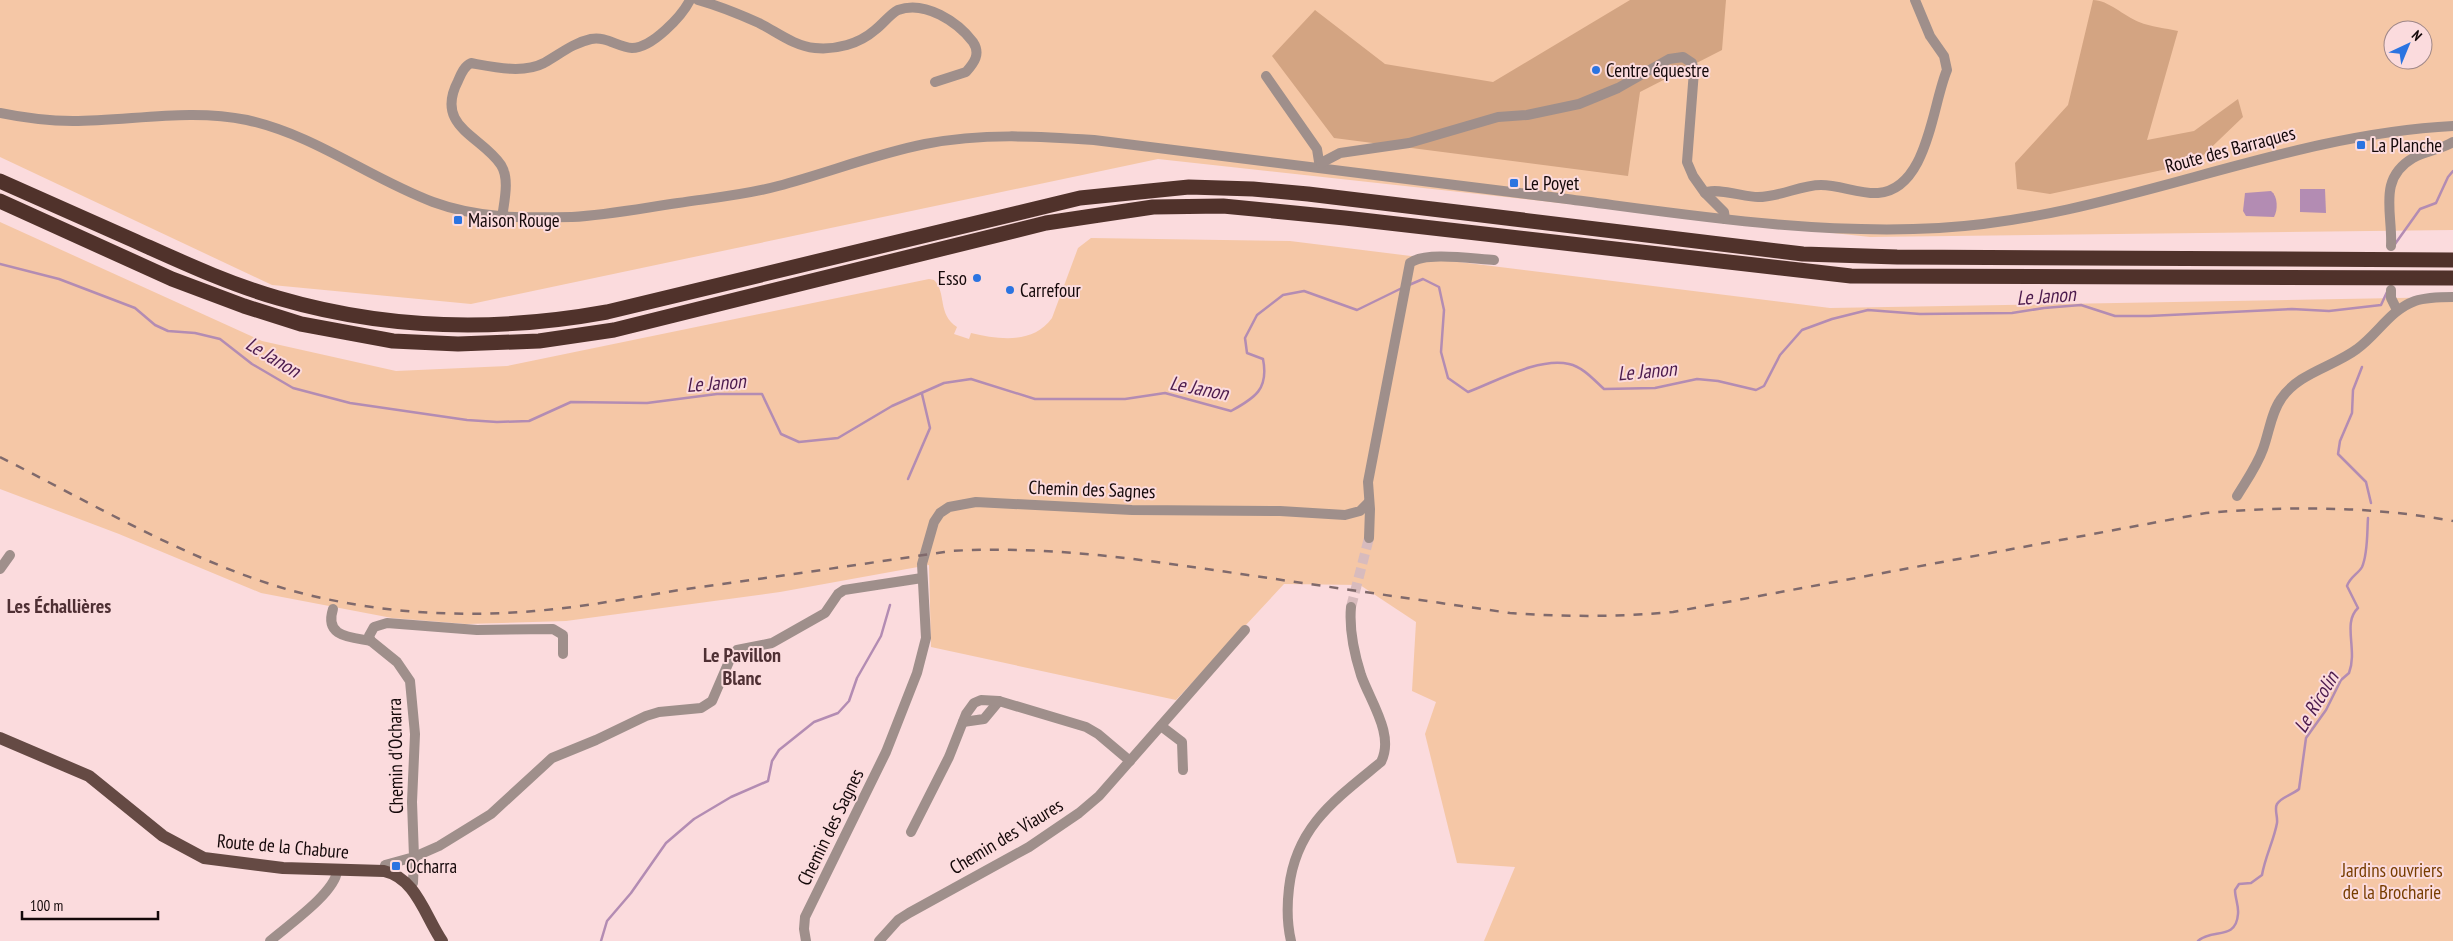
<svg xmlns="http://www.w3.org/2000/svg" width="2453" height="941" font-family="'PT Sans Narrow',sans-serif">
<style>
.green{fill:#f5c7a6;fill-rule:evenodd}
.forest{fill:#d3a482}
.water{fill:#b38cb3}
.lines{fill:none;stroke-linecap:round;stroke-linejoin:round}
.stream{stroke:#b38cb3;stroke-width:2.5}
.minor-tunnel{stroke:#d8bbbd;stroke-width:10;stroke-dasharray:10 5;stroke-linecap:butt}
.minor{stroke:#9f8f8b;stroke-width:10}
.major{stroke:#654a44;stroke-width:12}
.highway{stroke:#50322b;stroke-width:15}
.rail{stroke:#806a6c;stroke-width:2.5;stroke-dasharray:9 9;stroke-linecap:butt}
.poi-dot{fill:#2b74e1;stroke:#fbdbdd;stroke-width:2}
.labels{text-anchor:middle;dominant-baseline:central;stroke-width:4;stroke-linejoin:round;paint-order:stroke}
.poi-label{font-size:19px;fill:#140809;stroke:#fbdbdd;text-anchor:start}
.street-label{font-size:19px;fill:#140809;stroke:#fbdbdd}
.park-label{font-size:19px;fill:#773d00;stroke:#fbdbdd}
.water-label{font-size:20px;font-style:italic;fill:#4c1b4d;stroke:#fbdbdd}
.neighbourhood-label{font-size:20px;font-weight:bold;fill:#4f3034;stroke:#fbdbdd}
</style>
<rect width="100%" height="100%" fill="#fbdbdd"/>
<g class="green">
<path d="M 0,0 L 2453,0 L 2453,230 L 1870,237 L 1158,159 L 471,304 L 272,285 L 0,157 ZM 2393,30 L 2423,30 L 2423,60 L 2393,60 Z"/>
<path d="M 0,222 L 262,341 L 396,371 L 507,366 L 929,279 L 934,280 C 947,293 937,314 957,327 L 954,334 L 969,339 L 971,333 C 1000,340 1033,344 1052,318 L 1078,248 L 1091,238 L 1290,241 L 1830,308 L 2453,297 L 2453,941 L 1484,941 L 1515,867 L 1457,863 L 1425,734 L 1436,702 L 1412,691 L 1416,622 L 1360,585 L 1284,584 L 1176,700 L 931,647 L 929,565 L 780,592 L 566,621 L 466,624 L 392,618 L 261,593 L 119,534 L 0,489 Z"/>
</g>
<g class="forest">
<polygon points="1630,0 1726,0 1722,50 1640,92 1628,176 1334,138 1272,56 1315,10 1385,64 1493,82"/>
<path d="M 2093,0 C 2108,0 2124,16 2139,22 C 2151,27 2165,28 2178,31 L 2147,140 L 2194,131 L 2238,99 L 2243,117 L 2195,163 L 2050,194 L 2017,189 L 2015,163 L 2068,105 Z"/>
</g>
<g class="water">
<polygon points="2300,189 2325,189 2326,213 2300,212"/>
<path d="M 2271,191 C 2278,196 2278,210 2274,217 L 2246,216 L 2243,211 L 2245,193 Z"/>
</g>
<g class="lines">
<g class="stream">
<polyline points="2395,244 2420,209 2436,203 2448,177 2453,171"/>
<path d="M 0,264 L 59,279 L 135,308 L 155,325 L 168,331 L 195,333 L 220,339 L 252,364 L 293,388 L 350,403 L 467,420 L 497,422 L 529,421 L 571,402 L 647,403 L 717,394 L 762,394 L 781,434 L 799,442 L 838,438 L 892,406 L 944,383 L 971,379 L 1035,399 L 1125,399 L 1165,393 L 1231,411 C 1255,398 1269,389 1263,359 L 1247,353 L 1245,338 L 1257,315 L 1283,295 L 1304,291 L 1357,310 L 1402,288"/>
<path d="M 1409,285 L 1423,279 L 1439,287 L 1444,310 L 1441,352 L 1448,378 L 1468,392 C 1497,381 1539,357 1569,364 C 1583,367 1594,380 1604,389 L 1655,388 L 1697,379 L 1718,381 L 1756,390 L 1764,386 L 1780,355 L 1802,330 L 1832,319 L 1868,310 L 1920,314 L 2012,313 L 2044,308 L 2081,305 L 2115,316 L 2149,316 L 2292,309 L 2329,311 L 2381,305 L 2387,292"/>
<polyline points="2362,367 2353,390 2352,413 2340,441 2338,454 2366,482 2371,503"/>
<polyline points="908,479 930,428 922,394"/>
<polyline points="601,941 607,921 631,893 666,843 694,819 731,797 768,781 772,761 779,750 814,722 838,713 849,701 857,678 881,636 890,605"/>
<path d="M 2198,941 C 2212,928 2236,941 2238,914 C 2239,906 2235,898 2235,890 L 2239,884 L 2251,883 L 2262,875 C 2265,857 2274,840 2277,823 C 2278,817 2274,809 2277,804 C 2281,797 2294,794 2299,789 L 2306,738 L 2326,710 L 2341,680 L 2349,673 C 2358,650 2342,623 2358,608 L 2347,586 C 2350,577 2358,574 2362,567 C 2368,554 2367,532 2368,518"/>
</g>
<polyline class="minor-tunnel" points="1351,607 1369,538"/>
<g class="minor">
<path d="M 698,0 C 719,6 739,14 759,23 C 777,32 794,46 815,48 C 836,50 859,44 875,30 C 883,24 890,14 898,10 C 925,0 958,22 973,42 C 981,54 974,63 966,72 L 935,82"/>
<polyline points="1266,76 1317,149 1320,168"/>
<path d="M 0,113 C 24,118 48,121 73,121 C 130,121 190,108 247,120 C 315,135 369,178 433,202 C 479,219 524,218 572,217 C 607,215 643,208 678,203 C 711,198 746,195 778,186 C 827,173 875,154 925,144 C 982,133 1037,136 1094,140 C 1251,159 1409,179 1567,199 C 1690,215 1814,235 1939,228 C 2115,218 2277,135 2453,126"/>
<path d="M 1321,163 L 1340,153 L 1409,143 L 1498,117 L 1527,115 L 1579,104 L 1618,88 L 1669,59 L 1683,57 L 1692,63 L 1694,71 L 1687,162 L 1693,176 L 1705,193 C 1714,187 1745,197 1758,197 C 1781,197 1800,185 1821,185 C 1840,185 1859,194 1878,193 C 1928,189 1932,105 1947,70 L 1944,56 L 1930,36 L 1915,0"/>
<polyline points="1705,193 1724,212 1725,219"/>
<path d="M 502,218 C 504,202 510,179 501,165 C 482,136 434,127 458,81 C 461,74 464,66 471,63 C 493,67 523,74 544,63 C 560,54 573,43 591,39 C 606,36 618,47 632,48 C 652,48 682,16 690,0"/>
<path d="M 2391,246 C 2393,213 2377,179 2413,158 C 2426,150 2441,150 2453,142"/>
<polyline points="2391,290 2391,298 2397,310"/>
<path d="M 2237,496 C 2246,481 2257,466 2263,449 C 2269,433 2271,413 2281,399 C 2298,373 2333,367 2357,349 C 2378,334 2390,310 2415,301 C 2427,297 2441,297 2453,297"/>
<path d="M 1369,538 L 1370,509 L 1368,482 L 1410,263 C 1425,251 1474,259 1494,260"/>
<polyline points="0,569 10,555"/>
<path d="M 333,609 C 324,637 350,637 371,641"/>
<polyline points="963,722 984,719 999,701"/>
<polyline points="1161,726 1182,742 1183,770"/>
<polyline points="911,832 949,757 966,714 974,703 981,700 999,701 1086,727 1098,734 1130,761"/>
<polyline points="384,871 385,865 414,857 412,802 415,734 410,681 397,662 371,641 369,636 374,627 387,623 477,630 553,629 563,635 563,654"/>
<polyline points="410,886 413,883 414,857 439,846 491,814 552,758 596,740 646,716 659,712 701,708 712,701 731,657 737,650 772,643 825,613 838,594 844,590 922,578"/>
<path d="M 270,941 C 287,926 335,893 337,871"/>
<polyline points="806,941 804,929 805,917 886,752 917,673 926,638 922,564 934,522 940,513 949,507 976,502 1132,510 1280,511 1345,515 1360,511 1369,502"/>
<polyline points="879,941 898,920 909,913 1029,847 1079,813 1099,796 1245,630"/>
<path d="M 1291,941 C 1287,924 1287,905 1289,888 C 1296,826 1336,799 1381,762 C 1395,735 1370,701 1361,675 C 1354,653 1349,629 1351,607"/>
</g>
<path class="major" d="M 0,738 L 89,776 L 163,836 L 204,858 L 283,868 L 384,871 C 416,878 425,916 442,941"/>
<g class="highway">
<path d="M 0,181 C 45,201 90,221 135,241 C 182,262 229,284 278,298 C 387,330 497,332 607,312 L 1080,198 L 1189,187 L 1253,189 L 1308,194 L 1803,254 L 1897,257 L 2453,260"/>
<polyline points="0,201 172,279 244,306 301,324 393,341 458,344 539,341 614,330 1046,223 1153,207 1223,206 1345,218 1851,276 2453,278"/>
</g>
<path class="rail" d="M 0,457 C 93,504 193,563 293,591 C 371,612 454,618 534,611 C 585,607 636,597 686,589 C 775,577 863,564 951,551 C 1049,545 1145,560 1241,574 C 1330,587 1420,600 1510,613 C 1565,617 1618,617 1673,612 L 2206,513 C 2289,506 2371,506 2453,521"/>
</g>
<g class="poi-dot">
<circle cx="1596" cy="70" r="5"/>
<rect x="2356" y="140" width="10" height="10" rx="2.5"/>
<rect x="1509" y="178" width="10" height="10" rx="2.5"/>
<rect x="453" y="215" width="10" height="10" rx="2.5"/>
<circle cx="977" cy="278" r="5"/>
<circle cx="1010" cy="290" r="5"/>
<rect x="391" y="861" width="10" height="10" rx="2.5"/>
</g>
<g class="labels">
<g class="poi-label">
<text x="1606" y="70">Centre équestre</text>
<text x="2371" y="145">La Planche</text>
<text x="1524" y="183">Le Poyet</text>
<text x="468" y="220">Maison Rouge</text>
<text x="967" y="278" text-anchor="end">Esso</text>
<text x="1020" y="290">Carrefour</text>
<text x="406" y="866">Ocharra</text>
</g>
<g class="street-label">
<text transform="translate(2230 149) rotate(-15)">Route des Barraques</text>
<text transform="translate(1092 489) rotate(2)">Chemin des Sagnes</text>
<text transform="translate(395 756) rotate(-91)">Chemin d'Ocharra</text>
<text transform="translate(830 827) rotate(-64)">Chemin des Sagnes</text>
<text transform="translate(1006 836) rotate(-31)">Chemin des Viaures</text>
<text transform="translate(283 846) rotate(5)">Route de la Chabure</text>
</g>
<g class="park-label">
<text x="2392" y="870">Jardins ouvriers<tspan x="2392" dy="22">de la Brocharie</tspan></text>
</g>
<g class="water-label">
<text transform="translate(2046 296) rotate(-4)">Le Janon</text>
<text transform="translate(273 357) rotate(31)">Le Janon</text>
<text transform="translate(1647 371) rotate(-5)">Le Janon</text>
<text transform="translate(716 383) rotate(-4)">Le Janon</text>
<text transform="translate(1199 388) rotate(11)">Le Janon</text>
<text transform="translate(2316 702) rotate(-59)">Le Ricolin</text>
</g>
<g class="neighbourhood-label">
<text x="59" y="606">Les Échallières</text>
<text x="742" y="655">Le Pavillon<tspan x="742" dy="23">Blanc</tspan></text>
</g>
</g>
<g transform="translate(2408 45) rotate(44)"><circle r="24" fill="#fbdbdd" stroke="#9f8788"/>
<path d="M0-4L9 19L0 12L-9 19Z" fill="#2b74e1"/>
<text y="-8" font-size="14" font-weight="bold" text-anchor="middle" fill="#140809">N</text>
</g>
<path d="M22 911v8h136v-8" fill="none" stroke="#140809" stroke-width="2.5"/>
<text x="30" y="911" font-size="15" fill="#140809" stroke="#fbdbdd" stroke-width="4" paint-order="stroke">100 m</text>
</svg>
